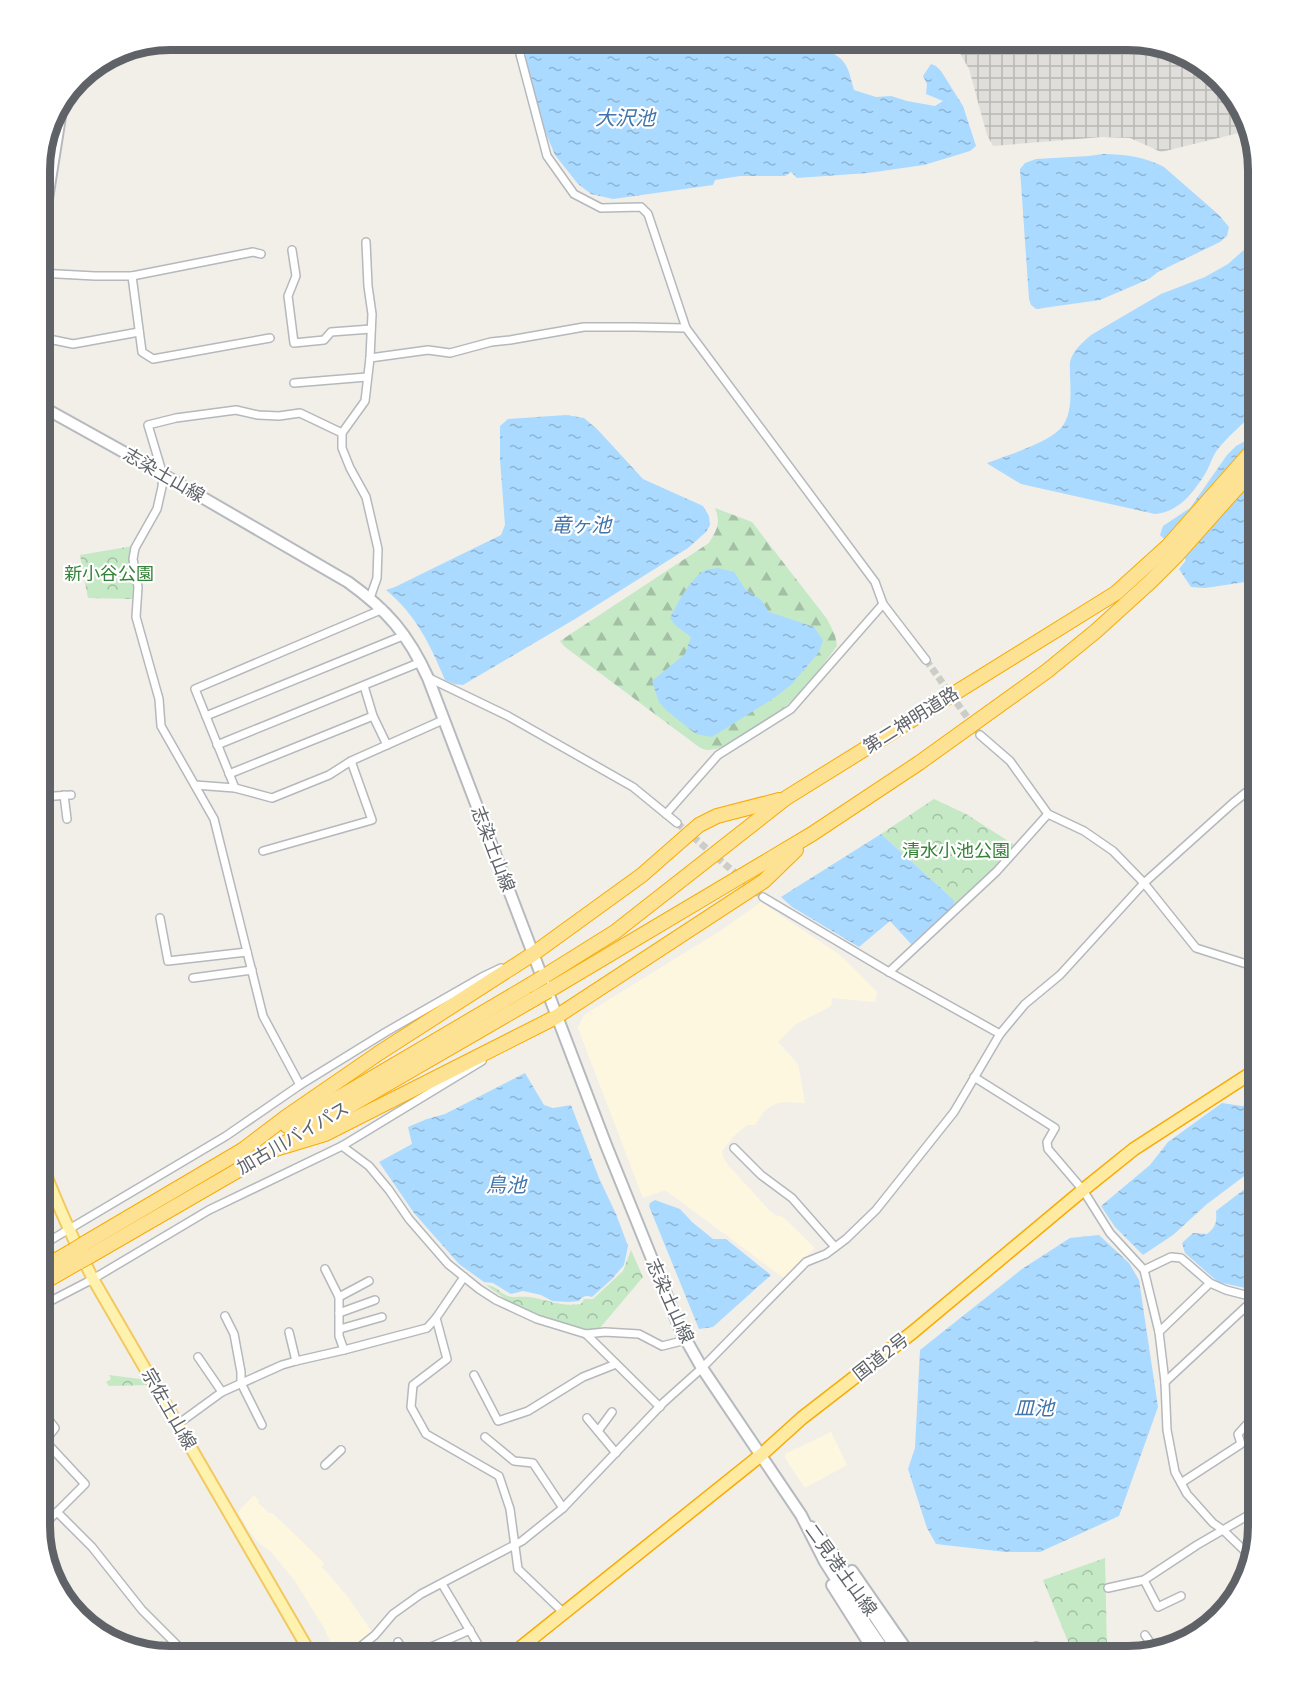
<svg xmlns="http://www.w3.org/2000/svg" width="1298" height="1695" font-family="'DM Sans','Noto Sans JP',sans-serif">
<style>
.commercial{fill:#fef7e0}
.industrial{fill:url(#industrial-grid)}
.forest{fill:url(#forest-firs)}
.park{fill:url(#park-crowns)}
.water{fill:url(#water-ripples)}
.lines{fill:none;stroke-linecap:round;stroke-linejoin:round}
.minor-tunnel{stroke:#ccccc8;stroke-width:7;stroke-dasharray:7 3.5;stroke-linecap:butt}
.minor-casing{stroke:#b5b8bc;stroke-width:10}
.secondary-casing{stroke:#b6babf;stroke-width:14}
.primary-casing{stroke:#f2c960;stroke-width:14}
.trunk-casing{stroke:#f9ab00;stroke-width:15}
.motorway-casing{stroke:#f9ab00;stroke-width:16}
.minor{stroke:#fff;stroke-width:7}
.secondary{stroke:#fff;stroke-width:10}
.primary{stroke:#fff2af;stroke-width:10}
.trunk{stroke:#feeaa1;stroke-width:12}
.motorway{stroke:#fde293;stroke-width:14}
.motorway-bridge-casing{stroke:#f9ab00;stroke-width:16;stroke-linecap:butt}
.motorway-bridge{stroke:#fde293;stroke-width:14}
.labels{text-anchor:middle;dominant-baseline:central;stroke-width:4.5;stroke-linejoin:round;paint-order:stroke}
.street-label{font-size:18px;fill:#5f6368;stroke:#fff}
.park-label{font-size:18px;fill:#348238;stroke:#fff}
.water-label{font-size:20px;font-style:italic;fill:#4174aa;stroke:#fff}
.rim{fill:none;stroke:#5f6368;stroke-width:8}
</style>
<defs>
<pattern id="industrial-grid" width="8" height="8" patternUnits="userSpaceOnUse" patternTransform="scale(1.5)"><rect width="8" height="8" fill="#e0deda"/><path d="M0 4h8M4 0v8" fill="none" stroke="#b9b8b5"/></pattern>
<pattern id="forest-firs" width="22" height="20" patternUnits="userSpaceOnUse" patternTransform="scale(1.5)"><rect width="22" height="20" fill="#c5e8c5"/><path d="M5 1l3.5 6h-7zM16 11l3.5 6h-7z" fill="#a3c0a4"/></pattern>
<pattern id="park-crowns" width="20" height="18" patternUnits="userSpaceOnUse" patternTransform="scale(1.5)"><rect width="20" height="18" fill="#c5e8c5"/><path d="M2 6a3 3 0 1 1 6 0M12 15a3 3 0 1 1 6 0" fill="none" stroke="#a3c0a4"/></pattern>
<pattern id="water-ripples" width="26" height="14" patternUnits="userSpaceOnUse" patternTransform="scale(1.5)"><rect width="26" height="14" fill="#aadaff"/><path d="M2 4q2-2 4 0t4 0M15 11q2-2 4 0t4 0" fill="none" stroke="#8eb4d2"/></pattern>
</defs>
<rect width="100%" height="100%" fill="#f1efe8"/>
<g class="commercial">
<polygon points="761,902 840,955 877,992 875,1002 832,998 831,1006 795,1025 778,1042 798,1064 805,1103 784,1102 775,1104 765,1110 755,1125 747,1125 734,1136 722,1151 723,1157 728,1165 769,1210 775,1215 783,1217 815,1248 784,1278 665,1190 643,1198 578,1028 584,1015 720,931"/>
<polygon points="831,1432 847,1465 805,1488 785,1458 785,1454"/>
<polygon points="254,1495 259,1501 258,1503 269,1513 272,1513 283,1523 321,1560 324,1564 322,1567 348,1597 372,1632 347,1652 339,1642 332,1646 324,1628 295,1581 271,1552 259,1543 249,1531 238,1512"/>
</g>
<polygon class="industrial" points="955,39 1137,39 1193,56 1237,97 1247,131 1161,152 1130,138 1102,137 993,146 987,135 969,69 954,43"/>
<path class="forest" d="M 715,508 L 752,522 L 827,619 L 835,635 L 837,646 C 824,663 811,683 796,697 C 780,712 729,751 708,750 C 705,750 701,748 699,747 L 565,647 L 560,641 L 709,543 C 717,530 721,523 715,508 Z"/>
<g class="park">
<polygon points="133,546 134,599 88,598 80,555"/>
<polygon points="934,799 966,814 1016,846 955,906 952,904 955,901 881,834"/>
<path d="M 631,1250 L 643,1277 L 599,1329 L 587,1332 L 538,1317 L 515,1306 L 486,1285 C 498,1286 499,1293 508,1296 C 513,1298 522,1296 528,1297 C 548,1299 558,1307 581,1304 L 584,1299 L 593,1299 L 623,1271 Z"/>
<polygon points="109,1375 148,1380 151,1385 109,1386 106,1382 111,1379"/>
<polygon points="1105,1558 1107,1650 1086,1650 1069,1644 1043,1580"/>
</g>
<g class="water">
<path d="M 619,39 L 819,39 C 823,51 833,52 841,59 C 849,66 851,80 854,90 L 876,97 L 891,96 L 907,101 L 935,106 L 943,101 L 926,94 L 927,84 L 923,76 L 931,64 L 936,66 L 941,71 L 963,106 L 976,146 L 970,151 L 924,165 L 868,173 L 797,178 L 791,172 L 785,176 L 740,176 L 715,180 L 713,185 L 613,199 L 591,194 L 578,184 L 555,155 L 540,119 L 526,61 L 525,50 Z"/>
<path d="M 1103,154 C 1125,154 1145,157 1164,167 L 1219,215 L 1229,227 L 1227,236 L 1220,242 L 1158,272 L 1149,279 L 1100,300 L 1036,309 L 1031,305 L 1029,299 L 1020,169 L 1025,163 L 1036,159 L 1089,156 Z"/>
<path d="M 1245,249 L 1249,249 C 1254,259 1257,268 1259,279 L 1259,405 L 1256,411 C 1243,424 1229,435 1218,449 C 1212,456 1210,466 1205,474 C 1193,493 1179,512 1155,514 L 1021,484 L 988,464 L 987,463 C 1007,455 1057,441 1065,422 C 1074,405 1069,380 1070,362 C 1073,350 1082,343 1091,335 L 1161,294 L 1205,277 L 1228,264 Z"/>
<path d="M 566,415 L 584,418 L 598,430 L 643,479 L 703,506 L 709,516 L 710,525 L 706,532 L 688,548 L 575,619 L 463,685 L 454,684 L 445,680 C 430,644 416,615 386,590 L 395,587 L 501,535 L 505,525 L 500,459 L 500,426 L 508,419 Z"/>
<polygon points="1251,438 1259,444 1259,580 1205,588 1191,587 1179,569 1186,560 1160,535 1163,526 1190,508 1227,455 1236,446"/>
<path d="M 718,568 L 734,572 L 745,589 L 761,600 L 769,612 L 814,627 L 823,640 L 819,652 L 792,684 L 774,698 L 712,737 L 696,734 L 666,710 L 659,702 L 652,681 L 685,654 L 691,637 L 676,626 L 670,618 C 677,604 690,579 704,571 C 707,569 714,569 718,568 Z"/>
<polygon points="881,834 955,901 953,904 955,906 911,944 890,921 859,947 792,907 781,897"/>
<path d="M 525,1073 L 544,1105 L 553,1108 L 571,1105 L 599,1178 L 616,1214 L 628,1246 L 624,1265 L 612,1279 L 592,1297 C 586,1295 583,1296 579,1301 L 569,1302 L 552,1301 L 541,1295 L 523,1291 L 511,1294 L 493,1283 L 484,1282 L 459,1264 L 414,1213 L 379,1162 L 412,1144 L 408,1127 L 427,1119 L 445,1114 Z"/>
<polygon points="1222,1103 1242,1106 1259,1104 1259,1165 1207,1204 1173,1235 1143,1255 1115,1227 1101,1206 1150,1165 1168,1142"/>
<path d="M 1259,1178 L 1259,1291 L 1218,1282 L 1185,1253 L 1182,1243 L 1193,1233 L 1207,1234 C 1216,1227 1217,1222 1216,1211 Z"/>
<polygon points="655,1200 680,1209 692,1222 713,1239 726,1239 771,1275 713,1327 699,1329 649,1206 650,1203"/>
<polygon points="1099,1235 1129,1263 1139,1280 1158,1407 1119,1516 1040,1552 1006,1552 936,1544 927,1528 908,1469 915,1448 920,1350 1022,1269 1070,1238"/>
</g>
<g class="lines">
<g class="minor-tunnel">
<polyline points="926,660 980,735"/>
<polyline points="677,823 763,897"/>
</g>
<defs>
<g id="minor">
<polyline points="516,39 547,156 574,194 601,208 641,207 648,214 686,328 875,582 883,604 926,660"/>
<polyline points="1259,168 1259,175"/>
<polyline points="366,242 368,286 372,314 370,358"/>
<polyline points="292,250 296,276 288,296 294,343 324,340 331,332 371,329"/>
<polyline points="39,273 95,276 132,276 253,252 261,254"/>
<polyline points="132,276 142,352 153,359 270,338"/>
<polyline points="39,337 73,344 139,332"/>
<polyline points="294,383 367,377"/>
<polyline points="342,433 365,401 370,358 428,350 450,353 491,342 510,340 584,327 635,327 686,328"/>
<polyline points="429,678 508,716 633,787 677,823"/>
<polyline points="364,686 373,716 387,745"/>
<polyline points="206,716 405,635"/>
<polyline points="980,735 1010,761 1048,814 1084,831 1113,851 1144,883 1196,948 1259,968"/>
<polyline points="217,745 421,662"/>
<polyline points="229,774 373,716"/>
<polyline points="195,785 235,788 272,798 329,775 351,761 443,720"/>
<polyline points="235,788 195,689 383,609"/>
<polyline points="64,795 67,819"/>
<polyline points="39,797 71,795"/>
<polyline points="666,814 718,755 791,709 883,604"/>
<polyline points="263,851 372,820 351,761"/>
<polyline points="763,897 889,972 1000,1034"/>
<polyline points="160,918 168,961 247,952"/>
<polyline points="889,972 997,871 1048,814"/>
<polyline points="193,978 252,970"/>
<polyline points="974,1077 1055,1128 1047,1142 1048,1149 1083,1190 1110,1233 1144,1270 1159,1332 1165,1382 1167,1430 1175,1472 1187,1494 1213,1523 1223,1530 1251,1557"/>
<polyline points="300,1085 263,1016 214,819 161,726 159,699 136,617 138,587 133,559 135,548 157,509 162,487 163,475 148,425 176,418 236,410 258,415 279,416 300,413 342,433 342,448 350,468 366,497 378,549 377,578 370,598"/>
<polyline points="342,1146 369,1166 389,1190 409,1219 448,1264 479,1289 496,1300 537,1319 586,1334 605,1332 639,1334 662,1346 686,1340"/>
<polyline points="734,1148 761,1175 792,1198 835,1247"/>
<polyline points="39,1247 226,1136 300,1085 386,1032 482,977 501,968"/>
<polyline points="325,1269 339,1297"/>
<polyline points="1144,1270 1171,1257 1181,1258 1210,1283 1226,1290 1249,1296 1254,1308 1259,1310"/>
<polyline points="464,1277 436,1318 447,1359 413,1385 411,1407 426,1434 499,1476 510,1509 518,1569 564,1613"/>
<polyline points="39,1307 93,1279 209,1210 342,1146 482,1061"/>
<polyline points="339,1313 339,1297 369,1281"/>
<polyline points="225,1316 234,1334 241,1372 241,1383 262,1425"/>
<polyline points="340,1329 382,1317"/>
<polyline points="289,1332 296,1361"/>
<polyline points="1159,1332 1210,1283"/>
<polyline points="586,1334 660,1407"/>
<polyline points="344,1350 339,1336 339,1313 375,1300"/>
<polyline points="198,1357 222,1392"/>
<polyline points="474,1375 498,1421 528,1411 583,1377 616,1364"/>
<polyline points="1165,1382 1251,1302"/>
<polyline points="39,1396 44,1403 42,1411 55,1428 45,1441 85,1484 57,1512 92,1547 142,1610 188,1656"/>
<polyline points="587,1418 616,1453"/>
<polyline points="178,1424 222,1392 282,1365 296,1361 344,1350 427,1328 436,1318"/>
<polyline points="598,1431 612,1412"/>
<polyline points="485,1437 514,1461 533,1463 563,1508"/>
<polyline points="325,1465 341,1450"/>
<polyline points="1181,1483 1241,1444 1238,1434 1259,1411"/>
<polyline points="39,1491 43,1487 39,1482"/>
<polyline points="40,1528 57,1512"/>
<polyline points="1144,1580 1158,1607 1181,1596"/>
<polyline points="442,1584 485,1656"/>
<polyline points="1108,1588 1144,1580 1197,1545 1259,1509"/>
<polyline points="68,1604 70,1603 78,1614"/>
<polyline points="1145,1635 1154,1648"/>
<polyline points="398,1642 407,1656"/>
<polyline points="1036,1646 1053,1650 1051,1656"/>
<polyline points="349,1656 375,1635 393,1614 421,1594 522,1541 563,1508 663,1403 702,1368 806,1262 826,1254 846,1239 876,1210 954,1112 1000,1034 1025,1004 1060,975 1144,883 1233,803 1259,782"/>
<polyline points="410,1656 470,1630"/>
<polyline points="817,1656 869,1646"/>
<polyline points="1112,1656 1113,1651"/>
</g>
<g id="secondary">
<polyline points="39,250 63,98"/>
<path d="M 39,405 L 138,460 L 348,582 C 387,610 408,634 428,678 L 606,1145 L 681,1331 L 702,1368 L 801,1515 L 825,1562 L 841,1587 L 888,1656"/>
<polyline points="811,1527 827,1545 901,1656"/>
<polyline points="852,1571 911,1656"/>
<polyline points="832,1585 877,1656"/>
</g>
<path id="primary" d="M 39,1156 C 54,1198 73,1239 93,1279 L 312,1656"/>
<polyline id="trunk" points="510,1656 761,1455 802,1418 913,1332 1083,1190 1134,1149 1259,1068"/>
<g id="motorway">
<polyline points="543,977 615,932 786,798 1116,593 1168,546 1259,443"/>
<polyline points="548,991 812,834 919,763 1047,671 1096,631 1150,582 1177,555 1259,463"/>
<polyline points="287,1126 340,1097 530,985"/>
<polyline points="272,1150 325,1134 556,1017 764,881 796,850"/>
<polyline points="240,1152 286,1117 379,1053 533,954 642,875 699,825 717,816 779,800"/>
<polyline points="85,1243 246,1148"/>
<polyline points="90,1256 534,999"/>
<polyline points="39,1270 72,1251"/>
<polyline points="39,1285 79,1262"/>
</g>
</defs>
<use href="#minor" class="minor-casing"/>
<use href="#secondary" class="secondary-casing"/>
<use href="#primary" class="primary-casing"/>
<use href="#trunk" class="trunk-casing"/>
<use href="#motorway" class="motorway-casing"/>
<use href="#minor" class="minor"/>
<use href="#secondary" class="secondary"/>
<use href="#primary" class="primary"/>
<use href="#trunk" class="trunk"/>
<use href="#motorway" class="motorway"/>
<defs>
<g id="motorway-bridge">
<polyline points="530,985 543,977"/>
<polyline points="534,999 548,991"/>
<polyline points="72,1251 85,1243"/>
<polyline points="79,1262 90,1256"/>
</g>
</defs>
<use href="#motorway-bridge" class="motorway-bridge-casing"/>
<use href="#motorway-bridge" class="motorway-bridge"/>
</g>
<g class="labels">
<g class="street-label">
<text transform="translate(164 475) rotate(30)">志染土山線</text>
<text transform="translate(911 720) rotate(-32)">第二神明道路</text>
<text transform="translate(493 849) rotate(69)">志染土山線</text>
<text transform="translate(293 1138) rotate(-30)">加古川バイパス</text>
<text transform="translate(670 1301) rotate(66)">志染土山線</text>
<text transform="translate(881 1357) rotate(-38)">国道2号</text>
<text transform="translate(169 1409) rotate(60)">宗佐土山線</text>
<text transform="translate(841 1570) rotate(54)">二見港土山線</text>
</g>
<g class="park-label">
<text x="109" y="574">新小谷公園</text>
<text x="956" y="851">清水小池公園</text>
</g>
<g class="water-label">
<text x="625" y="118">大沢池</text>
<text x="581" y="525">竜ヶ池</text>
<text x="506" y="1185">鳥池</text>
<text x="1034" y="1408">皿池</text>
</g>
</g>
<path d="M0 0H1298V1695H0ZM170 50H1128A120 120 0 0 1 1248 170V1526A120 120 0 0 1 1128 1646H170A120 120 0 0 1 50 1526V170A120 120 0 0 1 170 50Z" fill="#fff" fill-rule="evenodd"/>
<path class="rim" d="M170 50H1128A120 120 0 0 1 1248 170V1526A120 120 0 0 1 1128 1646H170A120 120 0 0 1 50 1526V170A120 120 0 0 1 170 50Z"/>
</svg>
